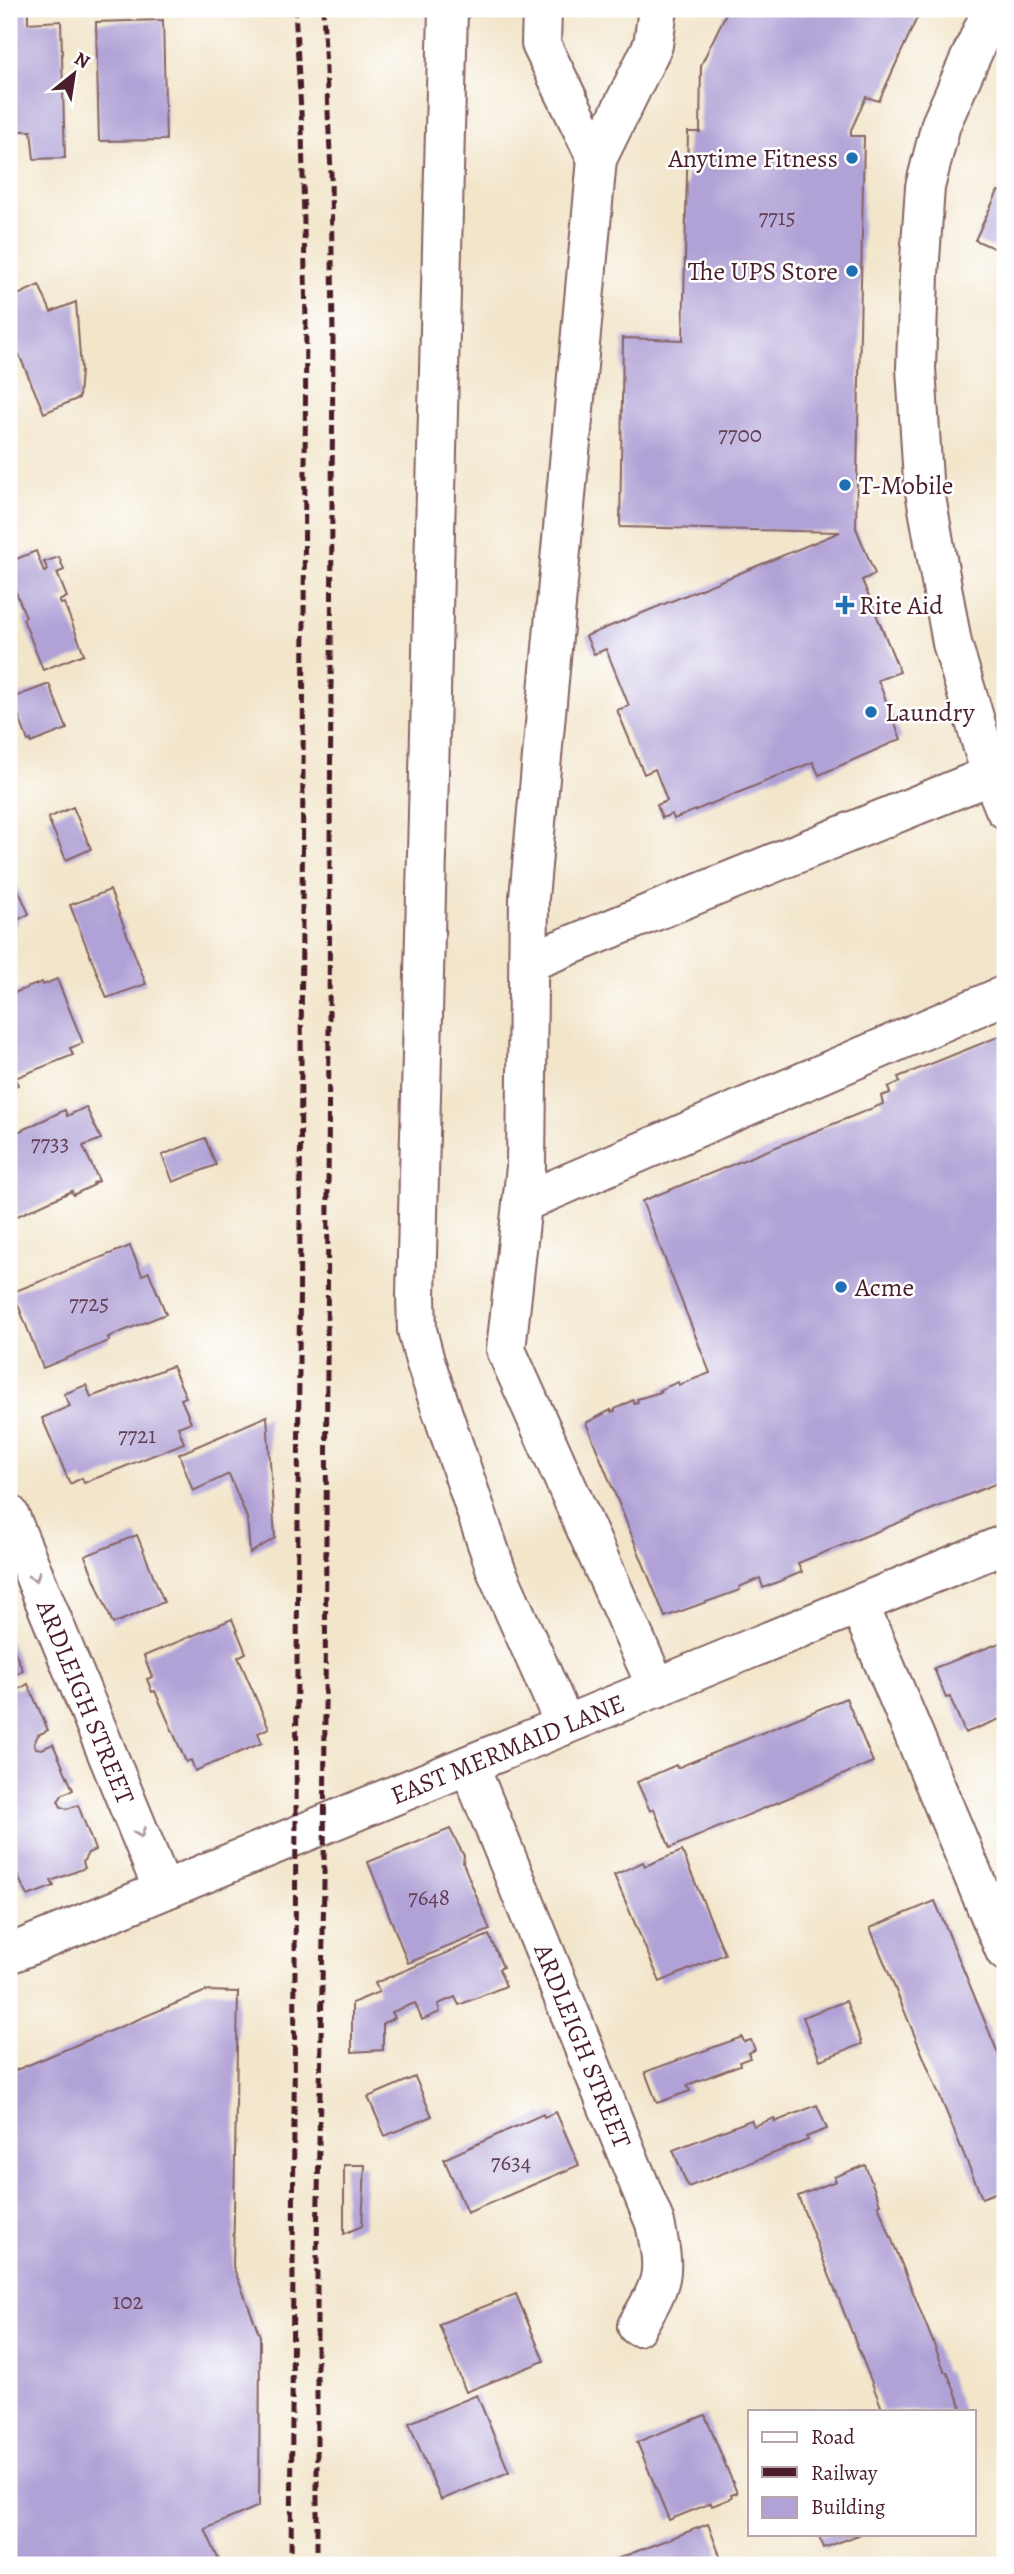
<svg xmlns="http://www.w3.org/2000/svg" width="1014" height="2574" font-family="Alegreya,serif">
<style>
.building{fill:#b0a1d6}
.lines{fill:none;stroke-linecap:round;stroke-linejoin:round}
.minor-casing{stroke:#856463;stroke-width:42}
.minor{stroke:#fff;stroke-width:38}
.rail{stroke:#4a1f2b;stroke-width:5;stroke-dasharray:10 5;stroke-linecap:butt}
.oneway{stroke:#ae9aa0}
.poi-dot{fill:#1f6fb2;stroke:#fff;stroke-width:2.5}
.labels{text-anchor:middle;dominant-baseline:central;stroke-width:5;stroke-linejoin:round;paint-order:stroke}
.number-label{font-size:23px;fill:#644056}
.poi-label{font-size:26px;fill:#4a1f2b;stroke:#fff;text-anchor:start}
.street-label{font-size:26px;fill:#4a1f2b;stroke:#fff}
</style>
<rect width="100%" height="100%" fill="#fff"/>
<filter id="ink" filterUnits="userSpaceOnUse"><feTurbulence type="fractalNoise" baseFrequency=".0143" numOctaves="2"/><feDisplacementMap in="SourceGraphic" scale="14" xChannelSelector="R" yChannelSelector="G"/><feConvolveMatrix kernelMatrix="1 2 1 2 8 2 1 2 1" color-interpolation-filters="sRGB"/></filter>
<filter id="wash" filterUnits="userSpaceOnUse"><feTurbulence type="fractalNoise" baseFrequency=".00686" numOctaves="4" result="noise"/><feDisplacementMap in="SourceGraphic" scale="28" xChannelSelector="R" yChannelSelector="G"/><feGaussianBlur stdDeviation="1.57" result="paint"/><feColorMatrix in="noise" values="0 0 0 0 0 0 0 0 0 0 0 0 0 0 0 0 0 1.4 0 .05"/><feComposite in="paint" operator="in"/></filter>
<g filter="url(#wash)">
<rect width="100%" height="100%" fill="#f2e5ca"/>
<g id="blocks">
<g class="building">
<polygon points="9,9 28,9 28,23 61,21 65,158 34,159 31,131 12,131 11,91 9,92"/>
<polygon points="728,9 921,9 879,101 866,97 851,130 851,136 864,136 856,528 875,574 862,580 900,672 878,680 901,739 819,775 813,762 674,819 672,814 662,818 657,805 667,801 655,769 644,774 617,710 629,706 606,649 594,654 586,636 840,532 620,527 623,338 683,340 688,132 700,132 701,65"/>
<polygon points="163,20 166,140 99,141 96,22"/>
<polygon points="998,191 1005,194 1005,253 975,240"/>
<polygon points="39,285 51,312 76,302 81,370 79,398 44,413 15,345 9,348 9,299"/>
<polygon points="36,551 44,572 48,570 44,562 59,557 64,570 57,573 67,597 59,601 61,604 64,603 84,654 43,670 23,619 26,617 9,575 9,562"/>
<polygon points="49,684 67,729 31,743 31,740 28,741 12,698"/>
<polygon points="73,807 91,849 66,860 48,818"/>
<polygon points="15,882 29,914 17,920 18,924 9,928 9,885"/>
<polygon points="110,890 146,984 107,998 70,905"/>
<polygon points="57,979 83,1043 70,1048 73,1055 15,1078 18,1085 9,1088 9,995 42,982 43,985"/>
<polygon points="1005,1034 1005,1480 798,1563 802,1572 763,1588 760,1578 739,1587 740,1590 665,1617 586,1423 611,1410 611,1412 615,1411 615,1409 633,1400 634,1403 638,1402 637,1399 661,1392 659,1390 678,1382 679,1385 710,1373 642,1201 883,1104 881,1096 890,1093 888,1087 900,1082 898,1077"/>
<polygon points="86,1107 101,1139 83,1146 99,1181 93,1183 94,1185 73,1195 72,1191 11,1219 9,1214 9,1136 65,1110 67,1116"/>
<polygon points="205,1138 216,1165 173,1182 162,1155"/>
<polygon points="130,1246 142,1275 149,1272 166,1314 108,1337 109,1341 43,1368 13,1292"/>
<polygon points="172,1366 186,1397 181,1399 191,1422 178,1427 184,1443 84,1483 82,1478 70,1484 42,1418 70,1406 64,1394 86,1385 91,1397"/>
<polygon points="267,1416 275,1538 250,1553 247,1518 229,1474 193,1491 179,1454"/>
<polygon points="137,1535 164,1602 113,1624 85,1556"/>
<polygon points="232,1619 246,1653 238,1657 269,1728 258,1733 262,1743 195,1771 191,1760 186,1762 155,1691 152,1692 147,1679 152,1677 144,1656"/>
<polygon points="9,1638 23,1671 13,1675 9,1680"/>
<polygon points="1005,1641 1005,1717 965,1733 950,1697 946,1698 934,1668"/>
<polygon points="28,1684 48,1730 38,1735 34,1744 36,1748 42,1749 53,1744 73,1790 63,1794 58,1801 61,1807 67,1809 78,1805 95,1850 88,1853 83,1862 85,1868 51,1881 54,1886 28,1896 18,1877 9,1880 9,1688 19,1689"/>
<polygon points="846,1698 873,1762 670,1848 654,1809 650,1811 637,1782 676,1765 677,1768"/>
<polygon points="450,1829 464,1856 463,1863 490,1930 408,1963 368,1862"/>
<polygon points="682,1851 725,1954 660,1982 614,1875 643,1862 645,1866"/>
<polygon points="935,1901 1005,2070 1005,2189 982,2198 870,1928"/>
<polygon points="489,1935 503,1967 499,1969 506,1986 459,2005 455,1997 438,2004 440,2012 422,2020 415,2003 392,2012 395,2018 383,2023 383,2050 352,2052 352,2003 379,1992 375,1983"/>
<polygon points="206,1991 238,1992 233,2266 260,2336 259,2506 205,2529 221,2565 9,2565 9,2073"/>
<polygon points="846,2001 862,2044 820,2060 803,2017"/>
<polygon points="742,2037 744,2042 751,2040 755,2050 748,2053 750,2058 739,2062 740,2065 687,2085 690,2091 657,2103 645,2072"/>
<polygon points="415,2077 432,2116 385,2136 368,2097"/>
<polygon points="817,2105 827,2129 806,2137 808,2140 688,2187 673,2150 751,2120 754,2126 774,2118 775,2122"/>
<polygon points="556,2112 579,2165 467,2213 444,2159 543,2114 544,2117"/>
<polygon points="344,2165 365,2165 362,2226 344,2234"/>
<polygon points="865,2165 880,2204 878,2205 945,2372 947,2372 963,2411 883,2411 798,2196 836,2181 834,2177"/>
<polygon points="516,2294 544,2361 466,2392 439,2324"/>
<polygon points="477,2395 509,2472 441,2500 409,2423"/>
<polygon points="705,2415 737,2493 731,2495 732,2498 712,2506 711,2503 669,2520 637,2442"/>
<polygon points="708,2524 722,2561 726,2560 728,2565 601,2565"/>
<polygon points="818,2534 861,2534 824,2548"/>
</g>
</g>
</g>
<g filter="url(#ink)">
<use href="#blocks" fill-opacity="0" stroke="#856463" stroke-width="2"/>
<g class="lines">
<defs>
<g id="minor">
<polyline points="448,9 416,1296 417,1330 425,1361 496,1570 565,1725"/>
<polyline points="542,9 541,44 597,159"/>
<polyline points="991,775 952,643 923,480 916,368 919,274 925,187 941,124 992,9"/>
<polyline points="529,962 991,775 1005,809"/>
<polyline points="522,1203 1005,995"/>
<path id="s1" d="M 9,1514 L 163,1890"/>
<polyline points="859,1604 1005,1951"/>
<polyline points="657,1688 506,1350 526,1167 529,898 597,159 653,45 658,9"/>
<path id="s2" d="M 469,1765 L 655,2223 C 666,2275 664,2280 637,2326"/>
<path id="s3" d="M 9,1954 L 1005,1544"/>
</g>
</defs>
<use href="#minor" class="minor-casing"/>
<use href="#minor" class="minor"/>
<g class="rail">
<polyline points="291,2565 306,321 302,129 295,9"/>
<polyline points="317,2565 317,2249 324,1882 333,337 331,173 323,9"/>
</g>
</g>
<defs><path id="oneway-chevron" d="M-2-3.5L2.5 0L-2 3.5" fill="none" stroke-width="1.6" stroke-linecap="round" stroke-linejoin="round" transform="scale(1.75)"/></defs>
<g class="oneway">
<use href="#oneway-chevron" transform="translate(35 1577) rotate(68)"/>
<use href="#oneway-chevron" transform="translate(140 1833) rotate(68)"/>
</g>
</g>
<g class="poi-dot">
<circle cx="852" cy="158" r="7"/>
<circle cx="852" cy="271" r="7"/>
<circle cx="845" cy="485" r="7"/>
<path d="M841.5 594.5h7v7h7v7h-7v7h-7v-7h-7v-7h7z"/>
<circle cx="871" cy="712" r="7"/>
<circle cx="841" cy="1287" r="7"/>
</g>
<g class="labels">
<g class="number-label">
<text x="777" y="217">7715</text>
<text x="740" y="434">7700</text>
<text x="50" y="1143">7733</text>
<text x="89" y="1303">7725</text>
<text x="137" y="1435">7721</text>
<text x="429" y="1897">7648</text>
<text x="511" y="2162">7634</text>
<text x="128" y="2301">102</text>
</g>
<g class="poi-label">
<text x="838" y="158" text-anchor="end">Anytime Fitness</text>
<text x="838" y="271" text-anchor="end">The UPS Store</text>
<text x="859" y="485">T-Mobile</text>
<text x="859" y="605">Rite Aid</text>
<text x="885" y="712">Laundry</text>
<text x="855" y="1287">Acme</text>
</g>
<g class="street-label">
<text stroke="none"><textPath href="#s1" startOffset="203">ARDLEIGH STREET</textPath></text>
<text stroke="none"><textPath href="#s3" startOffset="539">EAST MERMAID LANE</textPath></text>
<text stroke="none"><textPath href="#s2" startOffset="303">ARDLEIGH STREET</textPath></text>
</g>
</g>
<rect width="1014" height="2574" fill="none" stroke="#fff" stroke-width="35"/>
<rect x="748" y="2410" width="228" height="126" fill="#ffffff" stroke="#b7a5aa" stroke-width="2"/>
<rect x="762" y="2432" width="35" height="10" fill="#ffffff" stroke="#b7a5aa" stroke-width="2"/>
<text x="811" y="2444" font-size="21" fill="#4a1f2b">Road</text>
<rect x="762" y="2467" width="35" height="10" fill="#4a1f2b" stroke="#b7a5aa" stroke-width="2"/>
<text x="811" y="2480" font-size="21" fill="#4a1f2b">Railway</text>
<rect x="762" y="2497" width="35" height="21" fill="#b0a1d6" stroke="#b7a5aa" stroke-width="2"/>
<text x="811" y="2514" font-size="21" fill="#4a1f2b">Building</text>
<g transform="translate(74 74) rotate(30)" stroke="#ffffff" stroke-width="5" paint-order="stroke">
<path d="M0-5L12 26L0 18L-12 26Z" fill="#4a1f2b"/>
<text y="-10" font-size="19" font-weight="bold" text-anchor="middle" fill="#4a1f2b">N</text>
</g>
</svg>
